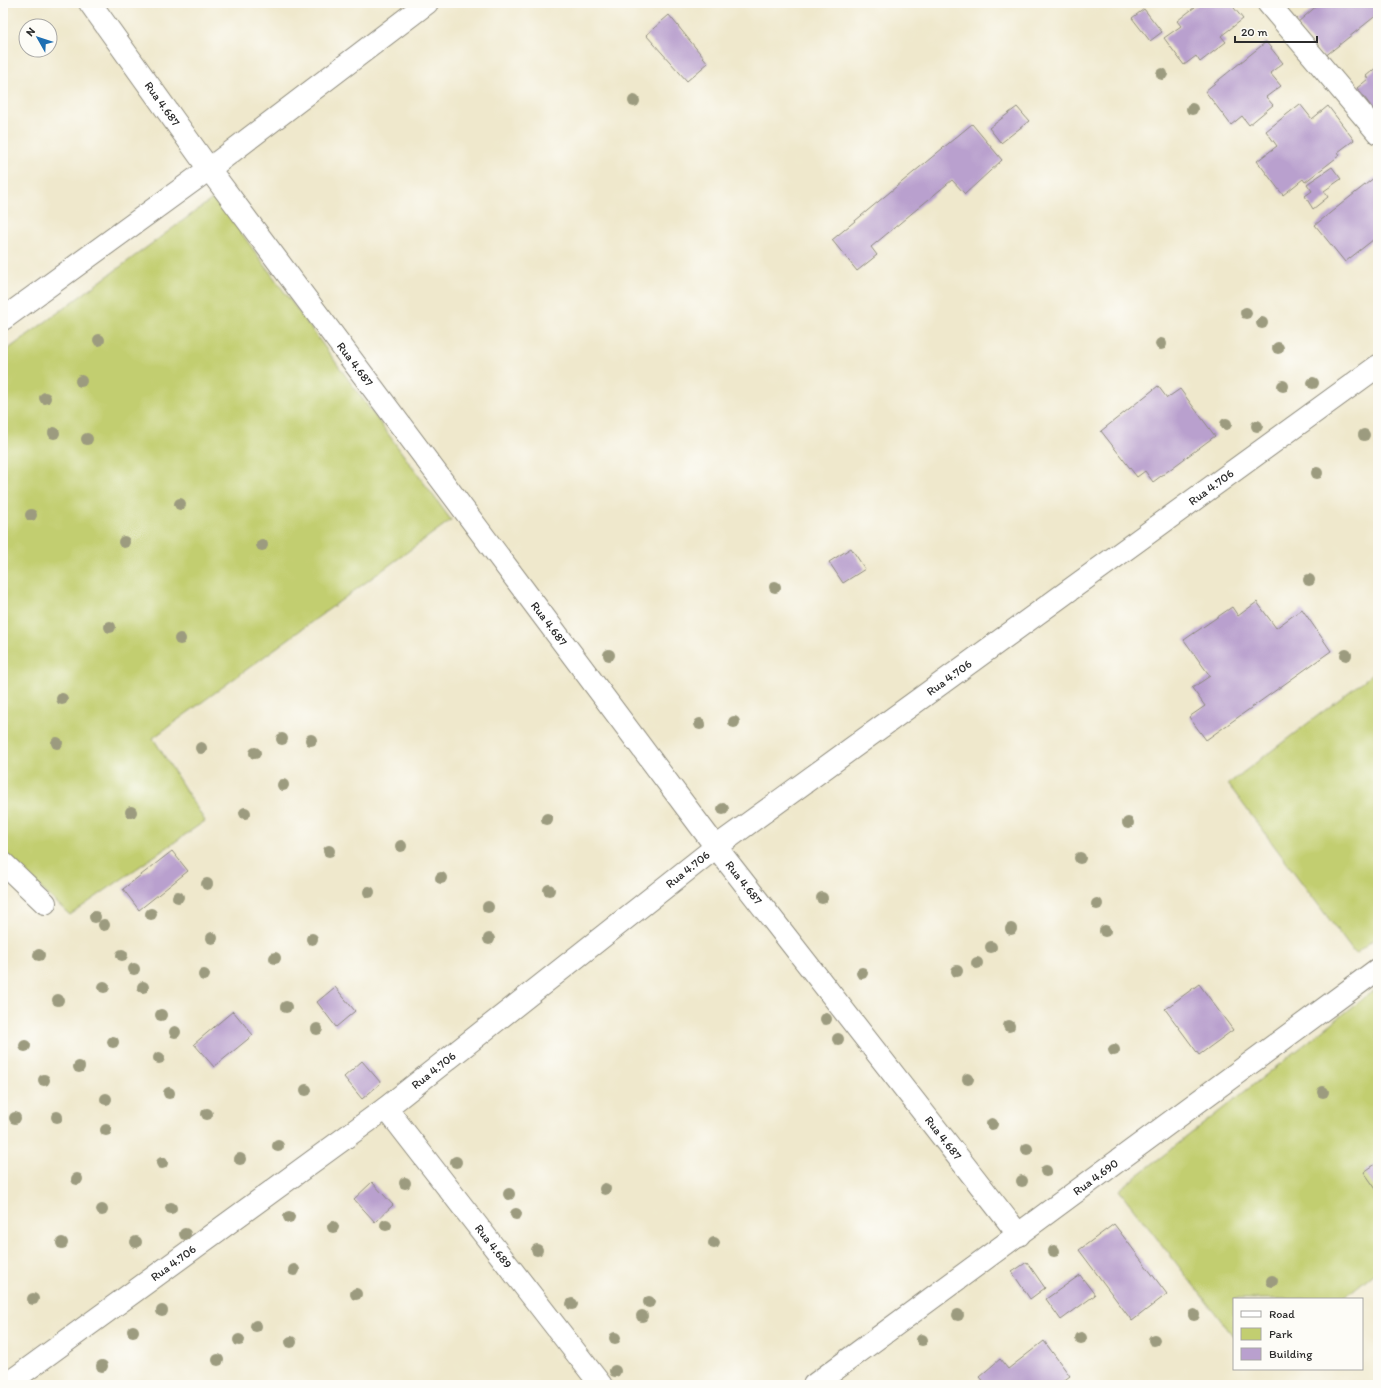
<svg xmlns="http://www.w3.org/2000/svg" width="1381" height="1388" font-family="Itim,sans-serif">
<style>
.green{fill:#c2ce70;stroke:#767c4e}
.building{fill:#b9a0ce}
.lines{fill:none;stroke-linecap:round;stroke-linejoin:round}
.street-casing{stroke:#8d8a7c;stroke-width:24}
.street{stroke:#fff;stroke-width:22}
.tree{fill:#9c9b7f}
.labels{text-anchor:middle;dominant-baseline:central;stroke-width:4;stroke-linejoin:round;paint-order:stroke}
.street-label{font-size:12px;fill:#2b2b2b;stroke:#fdfcf7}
</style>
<rect width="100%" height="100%" fill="#fdfcf7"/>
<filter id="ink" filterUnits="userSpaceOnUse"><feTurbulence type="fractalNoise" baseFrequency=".025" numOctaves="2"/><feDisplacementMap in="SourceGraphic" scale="8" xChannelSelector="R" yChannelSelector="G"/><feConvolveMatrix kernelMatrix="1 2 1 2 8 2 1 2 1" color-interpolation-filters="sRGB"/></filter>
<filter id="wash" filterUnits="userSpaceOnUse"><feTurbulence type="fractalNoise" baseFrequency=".012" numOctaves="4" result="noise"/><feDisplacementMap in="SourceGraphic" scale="16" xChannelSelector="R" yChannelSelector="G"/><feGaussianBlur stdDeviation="0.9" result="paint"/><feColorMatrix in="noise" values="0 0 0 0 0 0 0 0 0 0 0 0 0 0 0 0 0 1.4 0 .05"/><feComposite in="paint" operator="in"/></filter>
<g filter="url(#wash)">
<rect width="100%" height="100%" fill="#efe8cc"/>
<g class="green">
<polygon points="215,197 451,520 153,738 205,821 70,915 3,854 3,353"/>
<polygon points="1375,672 1378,677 1378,936 1355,954 1228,784"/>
<polygon points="1378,987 1378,1270 1342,1299 1234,1299 1234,1337 1119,1190"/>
</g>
<g id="blocks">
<g class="building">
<polygon points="1200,3 1230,3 1243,19 1221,36 1226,42 1200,62 1196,56 1184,65 1164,38 1181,26 1177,21"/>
<polygon points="1320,3 1378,3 1378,14 1324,57 1297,23"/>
<polygon points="1144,9 1162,32 1150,41 1132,18"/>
<polygon points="669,15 708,63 687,81 646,35"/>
<polygon points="1266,42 1283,63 1270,73 1281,86 1266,97 1273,105 1249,125 1242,116 1231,125 1205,91"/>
<polygon points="1378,66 1378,115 1357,88 1368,79 1366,76"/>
<polygon points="1300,104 1312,119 1328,106 1354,140 1338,152 1340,155 1305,182 1303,179 1283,195 1257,161 1277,146 1266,131"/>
<polygon points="1017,107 1029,121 1001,143 989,128"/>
<polygon points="972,124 1002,160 965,194 952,180 871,247 877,255 857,271 832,240"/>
<polygon points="1332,167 1341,179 1324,191 1328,197 1313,209 1305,196 1312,191 1307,184"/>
<polygon points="1375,177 1378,181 1378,236 1345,262 1315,225"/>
<polygon points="1158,386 1167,398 1180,389 1215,436 1153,482 1145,471 1137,477 1101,431"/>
<polygon points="851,548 865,569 843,583 829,562"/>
<polygon points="1257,602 1276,628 1302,609 1331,651 1206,740 1189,717 1205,706 1192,688 1210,676 1184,640 1232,607 1238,616"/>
<polygon points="172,851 188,871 139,910 123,889"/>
<polygon points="1199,984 1233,1030 1199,1055 1165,1009"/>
<polygon points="335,987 355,1011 336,1027 317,1002"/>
<polygon points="233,1011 253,1035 214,1067 194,1044"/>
<polygon points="362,1061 381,1083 362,1099 344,1077"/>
<polygon points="1377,1163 1378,1163 1378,1192 1364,1172"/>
<polygon points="372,1182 393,1205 375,1222 354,1199"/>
<polygon points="1114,1224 1167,1294 1132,1321 1079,1250"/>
<polygon points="1027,1262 1045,1288 1030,1299 1012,1272"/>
<polygon points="1080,1275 1095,1295 1061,1320 1046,1299"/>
<polygon points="1044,1341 1070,1376 1058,1385 986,1385 979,1377 1000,1359 1008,1369"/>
</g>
</g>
</g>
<g filter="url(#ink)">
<use href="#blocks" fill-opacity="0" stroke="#8d8a7c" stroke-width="1"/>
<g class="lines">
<defs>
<g id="street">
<path id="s1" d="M 90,3 L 209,169 L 716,847 L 1019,1235"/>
<polyline points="1268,3 1378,133"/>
<polyline points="3,319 209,169 427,3"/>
<polyline points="3,863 45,903"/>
<path id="s2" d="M 386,1108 L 601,1385"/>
<path id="s3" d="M 6,1385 L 386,1108 L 716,847 L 1378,366"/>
<path id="s4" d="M 814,1385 L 1378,969"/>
</g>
</defs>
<use href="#street" class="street-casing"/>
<use href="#street" class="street"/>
</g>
<g class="tree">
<circle cx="1162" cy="74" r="6"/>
<circle cx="634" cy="101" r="6"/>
<circle cx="1192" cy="109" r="6"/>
<circle cx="1246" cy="313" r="6"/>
<circle cx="1262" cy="323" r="6"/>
<circle cx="99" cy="340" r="6"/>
<circle cx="1161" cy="344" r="6"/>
<circle cx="1278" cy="348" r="6"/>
<circle cx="81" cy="381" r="6"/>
<circle cx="1313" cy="383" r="6"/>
<circle cx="1283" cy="386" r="6"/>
<circle cx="45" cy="398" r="6"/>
<circle cx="1226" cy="424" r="6"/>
<circle cx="1257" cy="426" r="6"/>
<circle cx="54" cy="433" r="6"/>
<circle cx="1364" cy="435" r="6"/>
<circle cx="87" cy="439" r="6"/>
<circle cx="1317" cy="473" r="6"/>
<circle cx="180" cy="504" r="6"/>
<circle cx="31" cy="515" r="6"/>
<circle cx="124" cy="542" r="6"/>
<circle cx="262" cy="545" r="6"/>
<circle cx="1309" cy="580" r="6"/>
<circle cx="775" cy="587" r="6"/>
<circle cx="110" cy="627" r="6"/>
<circle cx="180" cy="639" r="6"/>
<circle cx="609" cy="655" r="6"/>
<circle cx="1346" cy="655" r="6"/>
<circle cx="62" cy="699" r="6"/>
<circle cx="734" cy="722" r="6"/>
<circle cx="700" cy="724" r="6"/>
<circle cx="282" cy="739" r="6"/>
<circle cx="311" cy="740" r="6"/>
<circle cx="57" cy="743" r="6"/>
<circle cx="201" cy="748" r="6"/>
<circle cx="255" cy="753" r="6"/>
<circle cx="283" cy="785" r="6"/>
<circle cx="723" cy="809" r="6"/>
<circle cx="131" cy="812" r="6"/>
<circle cx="245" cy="813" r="6"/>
<circle cx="547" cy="819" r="6"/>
<circle cx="1128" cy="823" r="6"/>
<circle cx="401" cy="846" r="6"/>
<circle cx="329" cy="851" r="6"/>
<circle cx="1080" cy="858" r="6"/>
<circle cx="441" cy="878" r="6"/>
<circle cx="207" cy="884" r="6"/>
<circle cx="549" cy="890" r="6"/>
<circle cx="369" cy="892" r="6"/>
<circle cx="178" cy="897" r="6"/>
<circle cx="822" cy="898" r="6"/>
<circle cx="1097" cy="904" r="6"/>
<circle cx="488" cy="907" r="6"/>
<circle cx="151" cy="914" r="6"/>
<circle cx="95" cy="917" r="6"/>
<circle cx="104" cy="925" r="6"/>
<circle cx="1011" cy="929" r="6"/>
<circle cx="1105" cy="931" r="6"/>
<circle cx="212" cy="938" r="6"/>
<circle cx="312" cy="939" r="6"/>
<circle cx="489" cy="939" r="6"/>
<circle cx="991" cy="947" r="6"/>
<circle cx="39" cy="955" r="6"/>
<circle cx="122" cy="955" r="6"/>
<circle cx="275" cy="958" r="6"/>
<circle cx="977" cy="963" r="6"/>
<circle cx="134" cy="969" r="6"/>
<circle cx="957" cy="971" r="6"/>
<circle cx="862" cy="973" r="6"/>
<circle cx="204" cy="975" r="6"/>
<circle cx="104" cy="987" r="6"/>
<circle cx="143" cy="987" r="6"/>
<circle cx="58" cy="1000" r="6"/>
<circle cx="286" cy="1007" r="6"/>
<circle cx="161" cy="1015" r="6"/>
<circle cx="826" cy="1019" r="6"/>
<circle cx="1009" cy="1026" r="6"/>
<circle cx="317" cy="1029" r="6"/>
<circle cx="175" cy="1032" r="6"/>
<circle cx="838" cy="1039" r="6"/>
<circle cx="113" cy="1042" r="6"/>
<circle cx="25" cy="1046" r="6"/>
<circle cx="1114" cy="1050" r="6"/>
<circle cx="159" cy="1058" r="6"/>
<circle cx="79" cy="1067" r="6"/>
<circle cx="968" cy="1079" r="6"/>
<circle cx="44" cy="1080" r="6"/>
<circle cx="306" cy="1090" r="6"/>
<circle cx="1323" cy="1092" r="6"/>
<circle cx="169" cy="1093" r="6"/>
<circle cx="106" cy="1099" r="6"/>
<circle cx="207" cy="1114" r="6"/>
<circle cx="57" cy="1117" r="6"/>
<circle cx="15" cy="1118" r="6"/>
<circle cx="992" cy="1124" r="6"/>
<circle cx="106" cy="1130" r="6"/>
<circle cx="278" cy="1146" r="6"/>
<circle cx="1027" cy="1149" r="6"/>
<circle cx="240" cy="1159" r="6"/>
<circle cx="456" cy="1162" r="6"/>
<circle cx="162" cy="1163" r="6"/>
<circle cx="1046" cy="1171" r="6"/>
<circle cx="77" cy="1179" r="6"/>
<circle cx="1022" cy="1181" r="6"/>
<circle cx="405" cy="1183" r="6"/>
<circle cx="605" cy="1189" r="6"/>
<circle cx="509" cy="1194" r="6"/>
<circle cx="171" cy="1208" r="6"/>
<circle cx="102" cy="1210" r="6"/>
<circle cx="516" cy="1214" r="6"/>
<circle cx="289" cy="1217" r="6"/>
<circle cx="386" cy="1225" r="6"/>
<circle cx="333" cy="1227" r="6"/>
<circle cx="185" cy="1234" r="6"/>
<circle cx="136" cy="1242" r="6"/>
<circle cx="62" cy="1243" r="6"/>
<circle cx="714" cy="1243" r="6"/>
<circle cx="537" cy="1250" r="6"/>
<circle cx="1054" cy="1251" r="6"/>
<circle cx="294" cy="1270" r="6"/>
<circle cx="1272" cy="1281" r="6"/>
<circle cx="356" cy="1294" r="6"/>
<circle cx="33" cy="1299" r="6"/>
<circle cx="649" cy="1302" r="6"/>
<circle cx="572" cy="1304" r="6"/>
<circle cx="162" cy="1311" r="6"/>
<circle cx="958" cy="1315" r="6"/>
<circle cx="1194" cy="1315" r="6"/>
<circle cx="642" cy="1316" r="6"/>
<circle cx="256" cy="1326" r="6"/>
<circle cx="133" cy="1331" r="6"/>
<circle cx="615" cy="1338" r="6"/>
<circle cx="1081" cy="1338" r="6"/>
<circle cx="239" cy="1340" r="6"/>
<circle cx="922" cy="1340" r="6"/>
<circle cx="1154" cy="1340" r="6"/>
<circle cx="291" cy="1342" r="6"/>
<circle cx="218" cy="1360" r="6"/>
<circle cx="102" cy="1366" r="6"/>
<circle cx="615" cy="1371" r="6"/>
</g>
</g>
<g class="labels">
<g class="street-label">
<text stroke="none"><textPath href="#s1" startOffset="124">Rua 4.687</textPath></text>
<text stroke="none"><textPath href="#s1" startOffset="448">Rua 4.687</textPath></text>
<text stroke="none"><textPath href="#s3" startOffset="1503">Rua 4.706</textPath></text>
<text stroke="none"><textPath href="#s1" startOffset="772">Rua 4.687</textPath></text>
<text stroke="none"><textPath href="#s3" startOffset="1179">Rua 4.706</textPath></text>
<text stroke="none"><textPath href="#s3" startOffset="855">Rua 4.706</textPath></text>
<text stroke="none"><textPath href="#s1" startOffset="1096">Rua 4.687</textPath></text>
<text stroke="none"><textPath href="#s3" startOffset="531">Rua 4.706</textPath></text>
<text stroke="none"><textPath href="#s1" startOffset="1420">Rua 4.687</textPath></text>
<text stroke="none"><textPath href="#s4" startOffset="350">Rua 4.690</textPath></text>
<text stroke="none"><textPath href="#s2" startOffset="175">Rua 4.689</textPath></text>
<text stroke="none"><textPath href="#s3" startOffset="207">Rua 4.706</textPath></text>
</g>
</g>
<rect width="1381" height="1388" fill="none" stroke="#fdfcf7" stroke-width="16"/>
<rect x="1233" y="1298" width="130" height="72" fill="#fdfcf7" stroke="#a9a8a5"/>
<rect x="1241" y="1311" width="20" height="6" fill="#ffffff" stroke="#a9a8a5"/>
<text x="1269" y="1318" font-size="12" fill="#2b2b2b">Road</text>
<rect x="1241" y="1328" width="20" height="12" fill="#c2ce70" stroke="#a9a8a5"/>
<text x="1269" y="1338" font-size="12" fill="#2b2b2b">Park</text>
<rect x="1241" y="1348" width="20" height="12" fill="#b9a0ce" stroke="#a9a8a5"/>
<text x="1269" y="1358" font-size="12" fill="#2b2b2b">Building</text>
<g transform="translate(38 38) rotate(309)"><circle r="19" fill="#fdfcf7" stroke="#a9a8a5"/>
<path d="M0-3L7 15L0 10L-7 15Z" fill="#1f6fb2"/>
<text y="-6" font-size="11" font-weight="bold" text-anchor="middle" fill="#2b2b2b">N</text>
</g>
<path d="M1235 36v6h82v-6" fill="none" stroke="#2b2b2b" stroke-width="2"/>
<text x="1241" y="36" font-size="12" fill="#2b2b2b" stroke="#fdfcf7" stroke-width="3" paint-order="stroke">20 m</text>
</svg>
